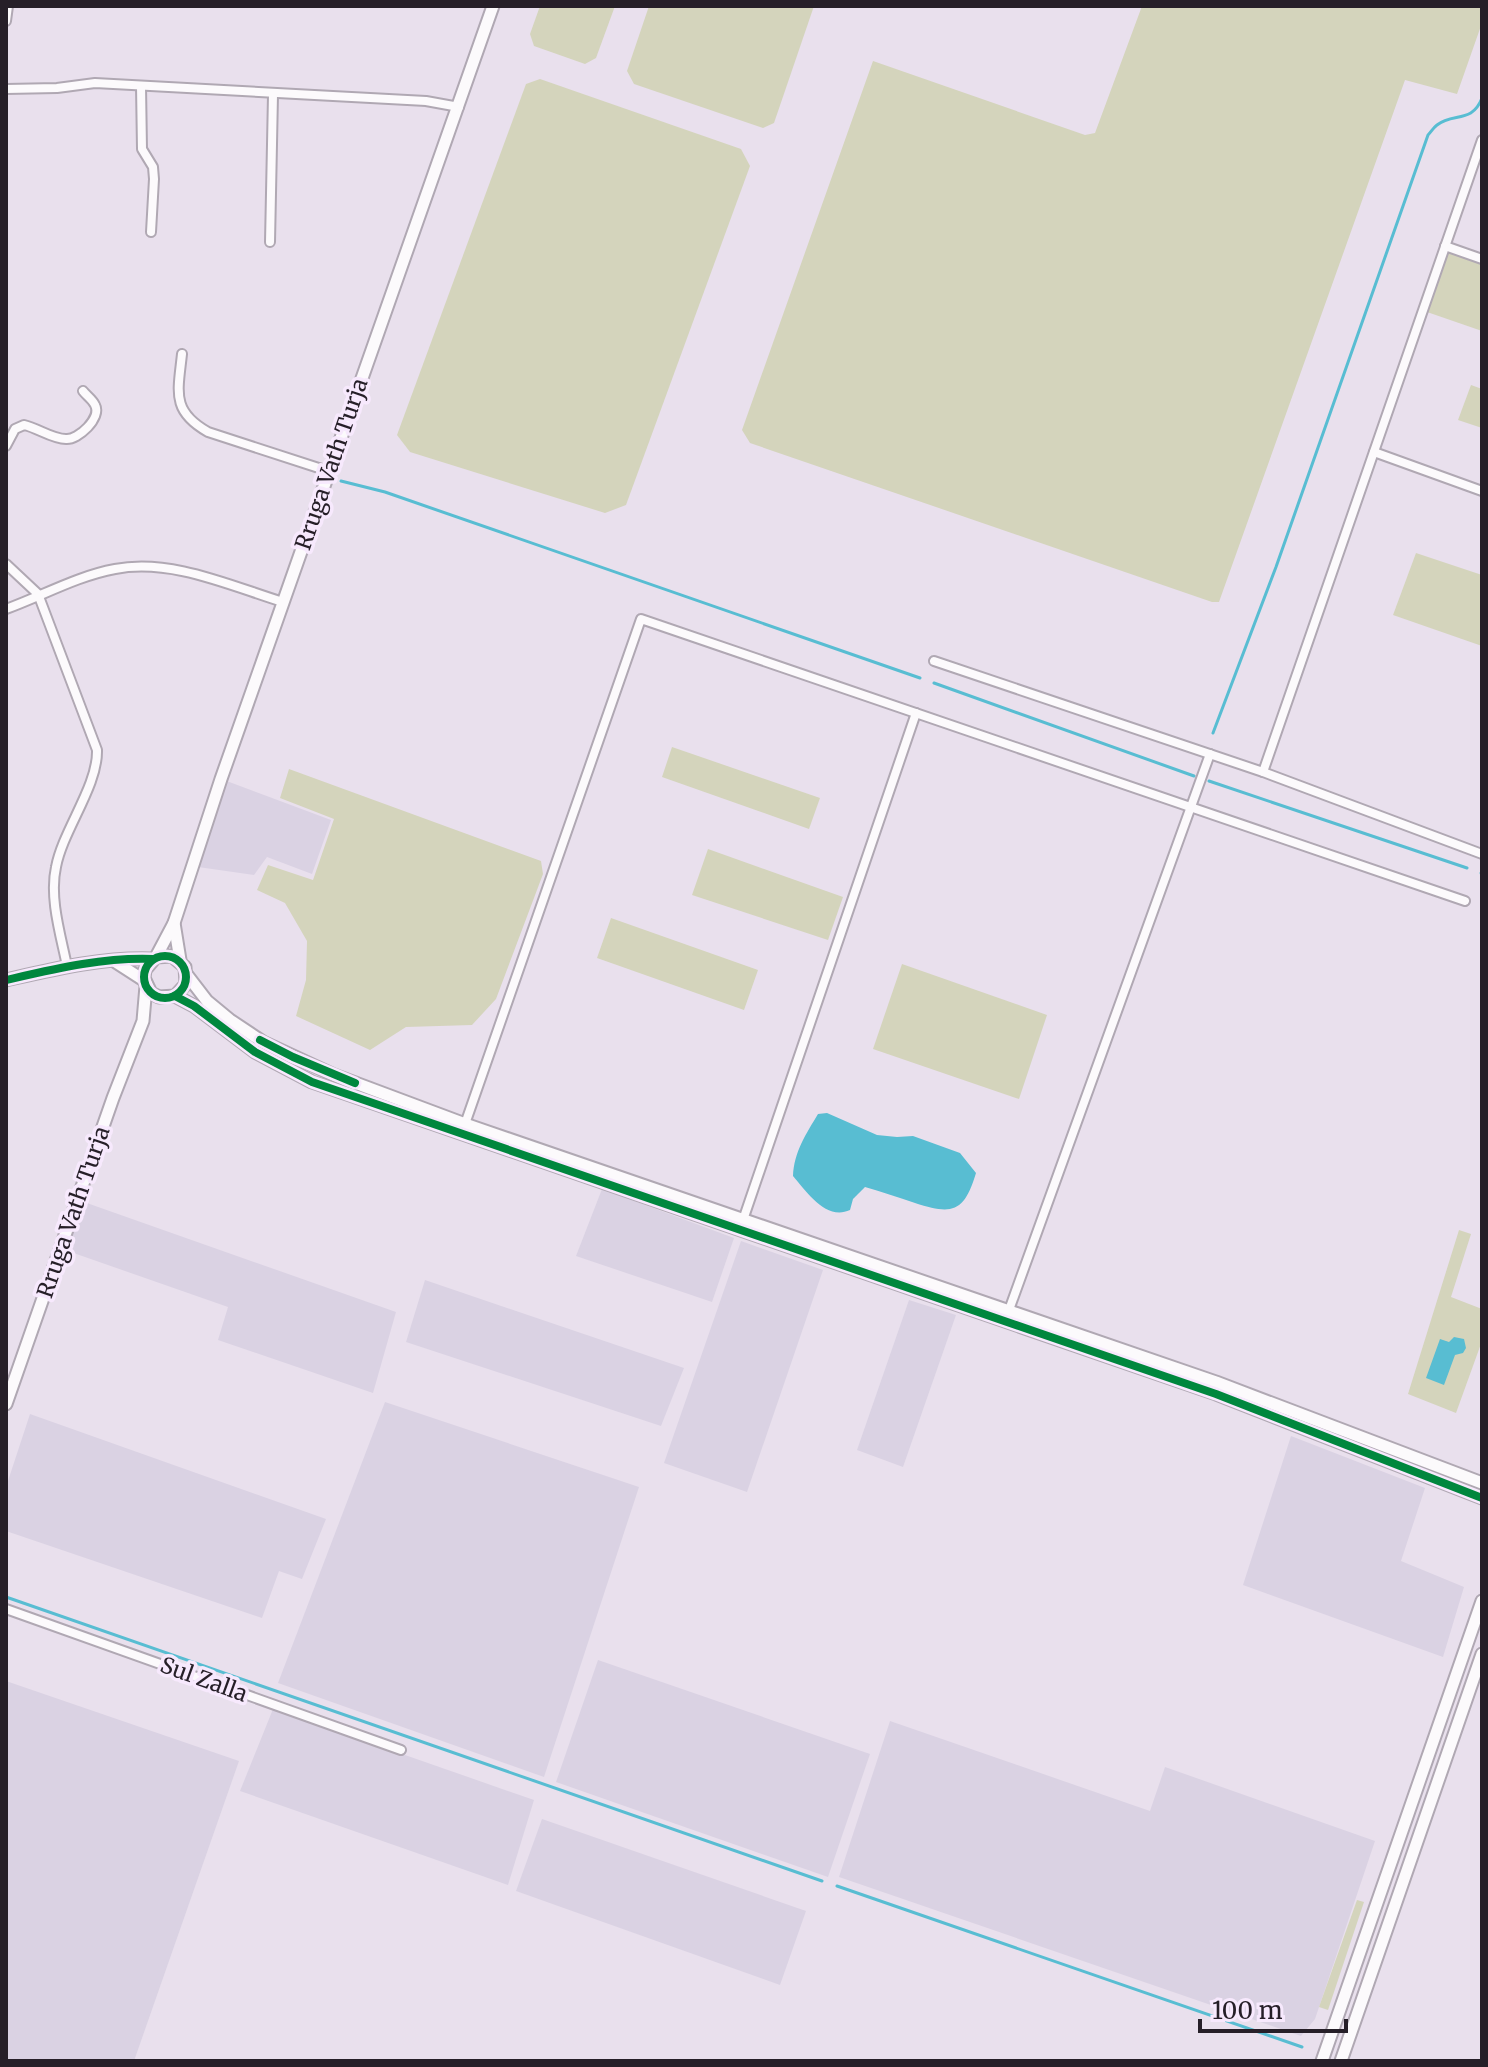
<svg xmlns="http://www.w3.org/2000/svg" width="1488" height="2067" font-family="Merriweather,serif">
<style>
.commercial{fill:#dad2e3}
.green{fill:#d4d4bc}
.water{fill:#58bdd2}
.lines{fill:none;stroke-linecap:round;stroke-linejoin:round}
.stream{stroke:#58bdd2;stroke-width:3}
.street-casing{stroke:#b0a8b3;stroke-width:12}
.secondary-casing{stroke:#b0a8b3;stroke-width:15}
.street{stroke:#fcfafc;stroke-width:8}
.secondary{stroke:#fcfafc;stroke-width:11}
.cycleway-casing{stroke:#f7e9fd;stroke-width:13}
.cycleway{stroke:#00873e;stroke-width:8}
.labels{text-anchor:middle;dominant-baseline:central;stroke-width:7;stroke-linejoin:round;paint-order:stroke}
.street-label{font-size:22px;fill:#261f28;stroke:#f7e9fd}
</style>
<rect width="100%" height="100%" fill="#e9e0ed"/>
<g class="commercial">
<polygon points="224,780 331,820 312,874 267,857 254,875 198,867"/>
<polygon points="602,1189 734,1238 712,1302 576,1256"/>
<polygon points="84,1202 396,1312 373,1393 218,1340 228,1307 65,1250"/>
<polygon points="741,1241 823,1270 747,1492 664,1463"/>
<polygon points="425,1280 684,1368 661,1426 406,1342"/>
<polygon points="909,1300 956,1315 903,1467 857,1450"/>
<polygon points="385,1402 639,1487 544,1777 278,1683"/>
<polygon points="30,1414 326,1519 302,1579 279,1571 262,1618 6,1531 6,1487"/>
<polygon points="1291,1436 1425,1488 1401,1561 1464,1587 1443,1657 1243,1585"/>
<polygon points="598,1660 870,1754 828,1877 556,1782"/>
<polygon points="6,1681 239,1761 134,2061 6,2061"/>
<polygon points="273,1709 534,1800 508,1885 240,1791"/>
<polygon points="890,1721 1150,1811 1165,1767 1375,1841 1315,2019 1301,2036 839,1877"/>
<polygon points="542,1819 806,1911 780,1985 516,1891"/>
</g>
<g class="green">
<polygon points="540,6 615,6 596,58 585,64 534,46 530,34"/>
<polygon points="649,6 814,6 774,123 763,128 634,84 627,71"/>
<polygon points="1142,6 1482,6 1482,23 1457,94 1405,80 1219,602 1212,602 750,443 742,430 873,61 1085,135 1095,133"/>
<polygon points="540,79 741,149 750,166 626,505 605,513 410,452 397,435 526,84"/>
<polygon points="1448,251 1482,263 1482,331 1427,312"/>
<polygon points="1471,385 1482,389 1482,428 1458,420"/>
<polygon points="1416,553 1482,575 1482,646 1393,615"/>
<polygon points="672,747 820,798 809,829 662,777"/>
<polygon points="289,769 541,861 543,874 496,999 472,1025 406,1027 370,1050 296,1016 306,980 307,941 285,903 257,890 268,865 313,880 334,819 280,798"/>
<polygon points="708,849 843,897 828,940 692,895"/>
<polygon points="611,918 758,970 744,1010 597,958"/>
<polygon points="902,964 1047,1015 1019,1099 873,1049"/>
<polygon points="1459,1230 1471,1234 1451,1297 1482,1309 1482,1341 1456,1413 1408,1394"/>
<polygon points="1357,1900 1364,1902 1328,2010 1319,2007"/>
</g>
<g class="water">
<path d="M 827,1113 L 877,1135 L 897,1137 L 913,1136 L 960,1153 L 976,1173 C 964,1213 952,1215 915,1203 C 898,1197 882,1192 865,1187 L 853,1199 L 850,1210 C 826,1221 807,1192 793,1176 C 794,1152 806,1134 818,1114 Z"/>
<polygon points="1454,1337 1464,1339 1466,1348 1463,1353 1455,1355 1444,1385 1426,1378 1440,1339 1449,1342"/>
</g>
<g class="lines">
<g class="stream">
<polyline points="341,481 385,492 920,678"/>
<polyline points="934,683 1194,776"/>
<path d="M 1213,733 L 1276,567 L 1428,135 C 1431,132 1433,128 1437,125 C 1453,112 1472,124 1482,98"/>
<polyline points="1209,781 1467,868"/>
<polyline points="1481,873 1482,873"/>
<polyline points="6,1597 822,1881"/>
<polyline points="837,1886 1302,2047"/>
</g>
<defs>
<g id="street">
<polyline points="6,21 8,6"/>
<polyline points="141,86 142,149 153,167 154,179 151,232"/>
<polyline points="6,89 57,88 95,83 426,101 459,107"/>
<polyline points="270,242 273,95"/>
<polyline points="1445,246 1482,259"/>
<path d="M 182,354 C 178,392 171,411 208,432 L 328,471"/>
<path d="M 6,446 L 15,429 L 24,425 C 38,428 52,439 66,439 C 78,440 102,418 95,405 C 93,400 86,395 83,391"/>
<polyline points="1374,452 1482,491"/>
<path d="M 6,564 L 38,594 L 97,750 C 98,786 63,830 56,867 C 49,898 61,936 67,966"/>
<path d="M 6,609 C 42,596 77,576 115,569 C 171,558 231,586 283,602"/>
<polyline points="934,661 1263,772 1482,854"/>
<polyline points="1263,772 1482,140"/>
<polyline points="465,1124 641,619 1465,901"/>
<polyline points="743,1220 916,713"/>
<polyline points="1009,1310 1210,754"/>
<polyline points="6,1609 401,1750"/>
</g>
<g id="secondary">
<polyline points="174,923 180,960"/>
<polyline points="156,957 172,956 185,967 186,984 175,996 159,997 151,993 144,978 145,970 156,957 174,923 221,779 493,6"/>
<polyline points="114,961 145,981"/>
<polyline points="187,975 207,1001 230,1020 263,1042 334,1075 465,1124 1216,1382 1482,1483"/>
<path d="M 6,980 C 54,969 103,957 153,959"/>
<polyline points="175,996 194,1006 255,1052 312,1082 1216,1394 1482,1498"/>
<polyline points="6,1404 113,1098 143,1021 146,986"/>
<polyline points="1322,2061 1482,1601"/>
<polyline points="1341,2061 1482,1654"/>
</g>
</defs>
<use href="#street" class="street-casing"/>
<use href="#secondary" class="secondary-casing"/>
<use href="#street" class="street"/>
<use href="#secondary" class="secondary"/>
<defs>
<g id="cycleway">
<circle cx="165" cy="977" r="21"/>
<path d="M 6,980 C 54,969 103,957 153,959"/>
<polyline points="175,996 194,1006 255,1052 312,1082 1216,1394 1482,1498"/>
<polyline points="260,1040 293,1057 355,1083"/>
</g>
</defs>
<use href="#cycleway" class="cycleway-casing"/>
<use href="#cycleway" class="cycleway"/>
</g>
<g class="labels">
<g class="street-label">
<text transform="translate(331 464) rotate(-71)">Rruga Vath Turja</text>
<text transform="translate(73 1212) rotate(-71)">Rruga Vath Turja</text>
<text transform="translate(204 1679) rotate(20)">Sul Zalla</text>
</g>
</g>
<rect width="1488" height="2067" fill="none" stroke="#261f28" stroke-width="16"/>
<path d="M1200 2019v12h146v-12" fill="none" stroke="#261f28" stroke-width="4"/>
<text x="1212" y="2019" font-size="24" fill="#261f28" stroke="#f7e9fd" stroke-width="6" paint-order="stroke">100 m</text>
</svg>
